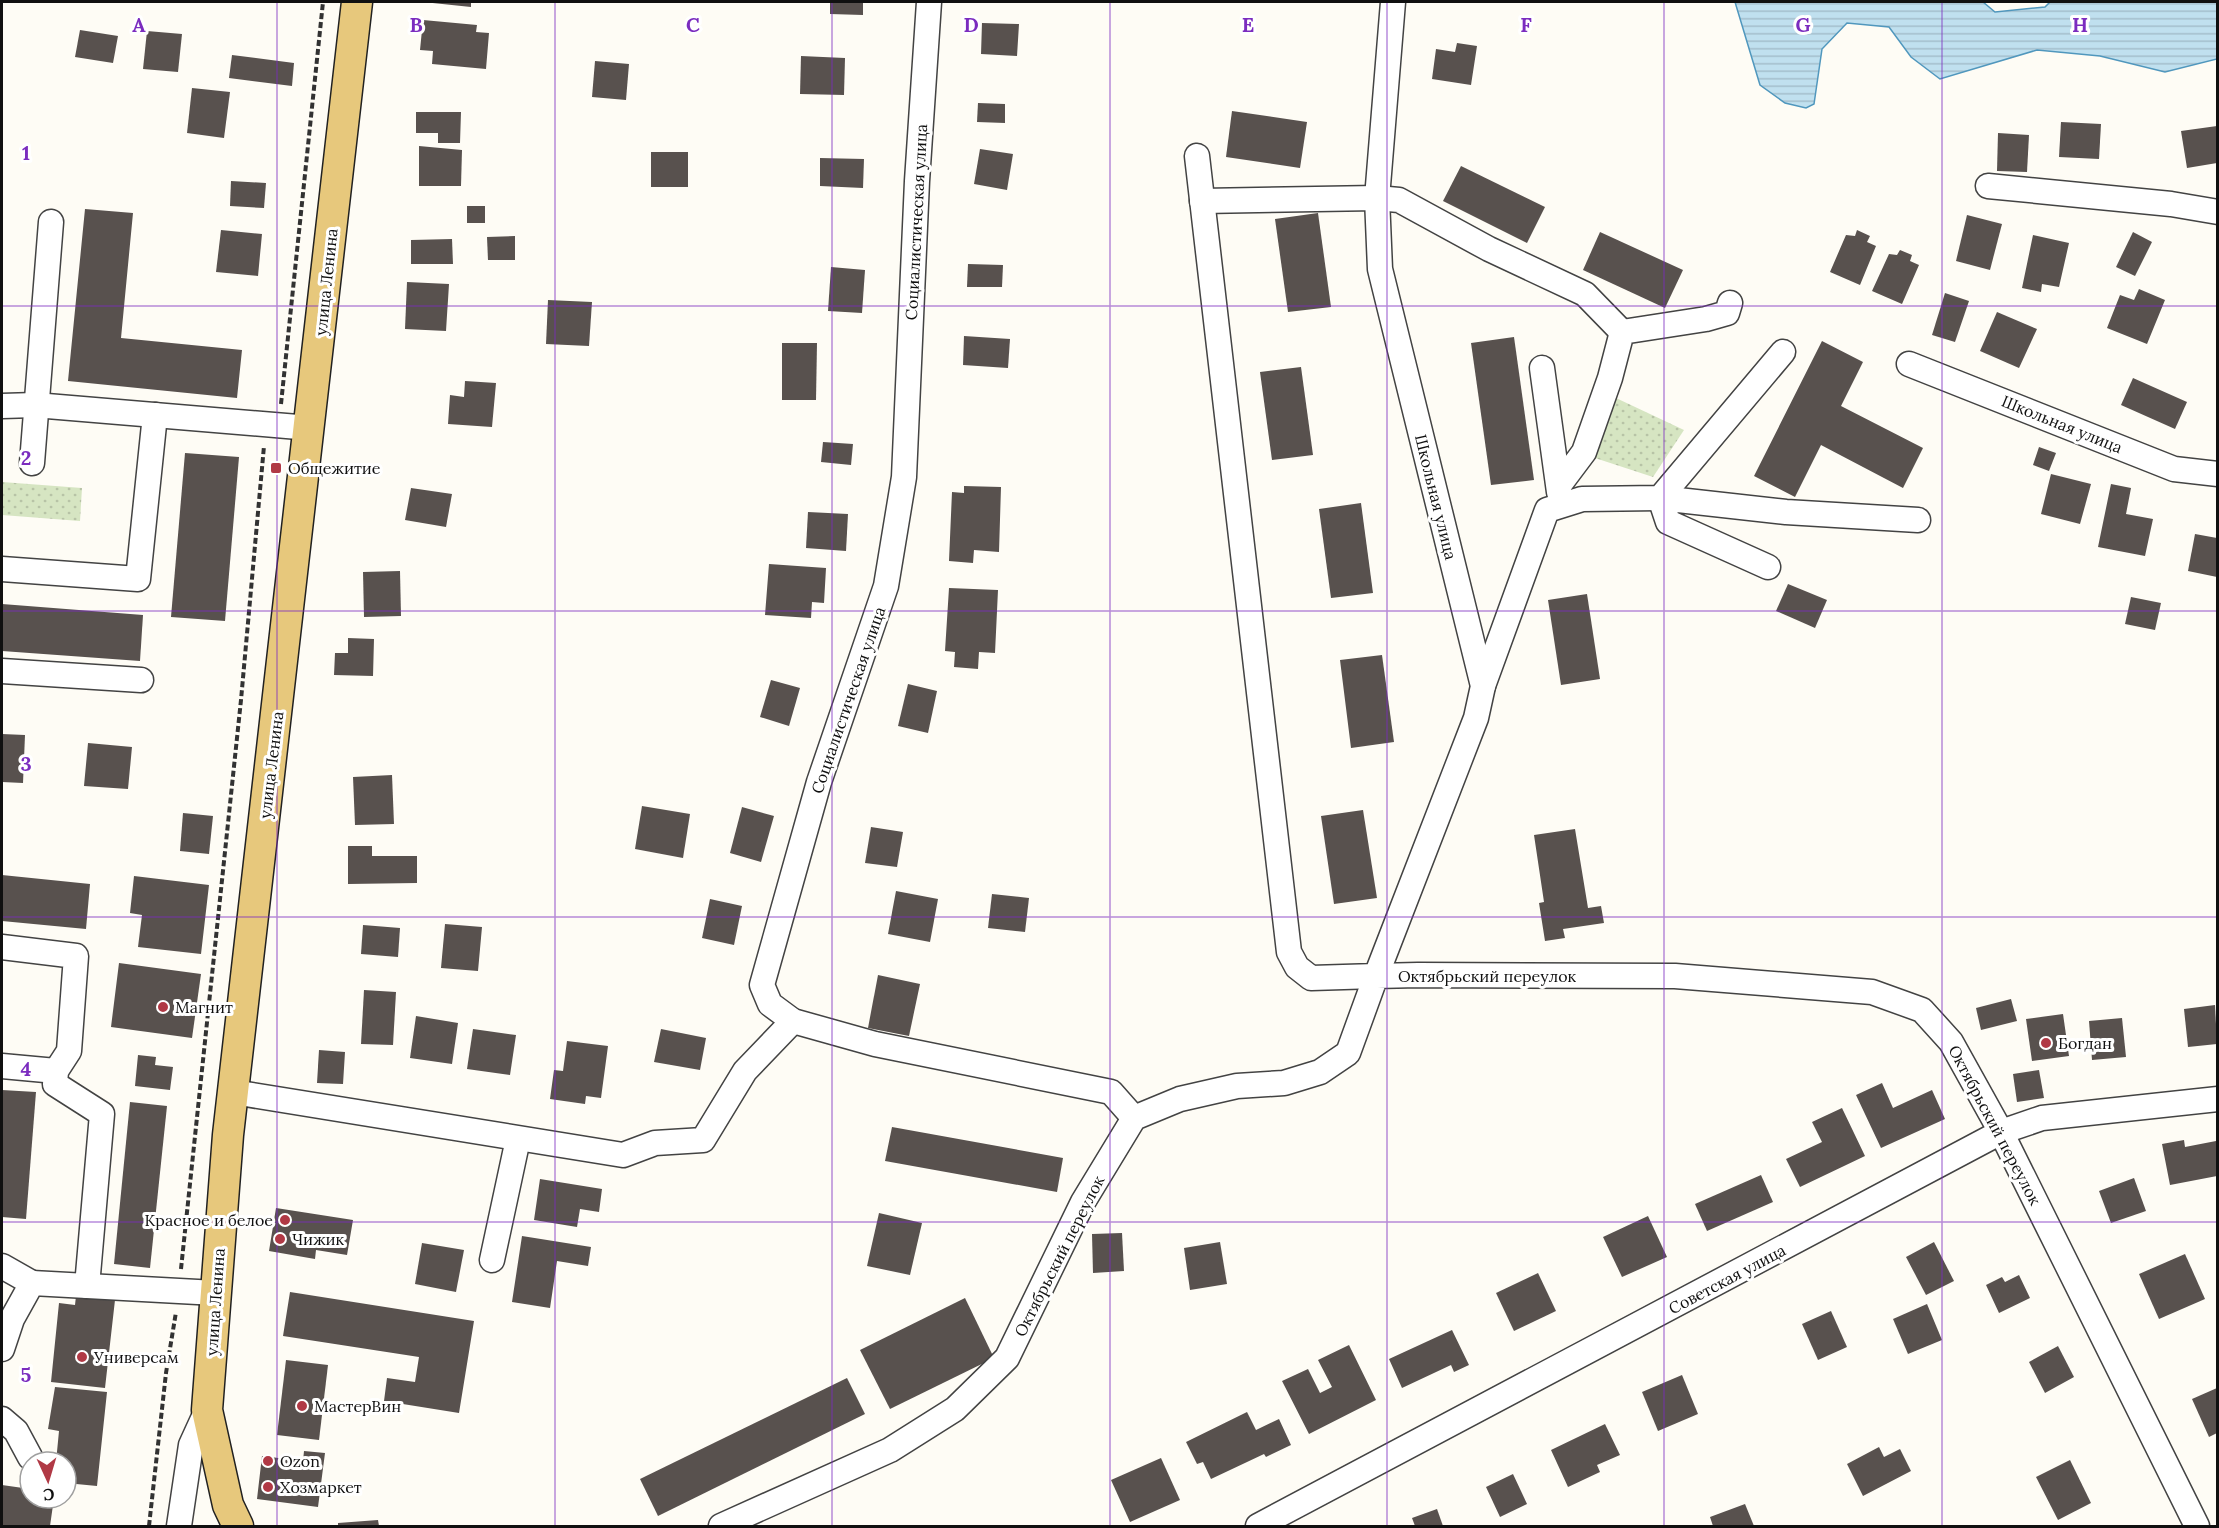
<svg xmlns="http://www.w3.org/2000/svg" width="2219" height="1528" font-family="Lora,serif">
<style>
.park{fill:url(#park-dots)}
.water{fill:url(#water-rules);stroke:#5097bd;stroke-width:1.5}
.building{fill:#58514e}
.lines{fill:none;stroke-linecap:round;stroke-linejoin:round}
.minor-casing{stroke:#434343;stroke-width:27}
.major-casing{stroke:#212121;stroke-width:33}
.path{stroke:#323232;stroke-width:4;stroke-dasharray:6 3;stroke-linecap:butt}
.minor{stroke:#fff;stroke-width:24}
.major{stroke:#e7c87c;stroke-width:30}
.grid{fill:none;stroke:#7b2cbf;stroke-width:1.5;stroke-opacity:0.55}
.poi-dot{fill:#b03945;stroke:#fff;stroke-width:2}
.labels{text-anchor:middle;dominant-baseline:central;stroke-width:6;stroke-linejoin:round;paint-order:stroke}
.street-label{font-size:16px;fill:#101010;stroke:#fff}
.poi-label{font-size:16px;fill:#101010;stroke:#fff;text-anchor:start}
.grid-label{font-size:20px;text-anchor:middle;font-weight:bold;fill:#7b2cbf;stroke:#fff;stroke-width:6;stroke-linejoin:round;paint-order:stroke}
</style>
<defs>
<pattern id="park-dots" width="8" height="8" patternUnits="userSpaceOnUse" patternTransform="scale(1.5)"><rect width="8" height="8" fill="#d6e5c2"/><path d="M2 2h.1M6 6h.1" fill="none" stroke="#b7c3a6" stroke-width="1.8" stroke-linecap="round"/></pattern>
<pattern id="water-rules" width="6" height="5" patternUnits="userSpaceOnUse" patternTransform="scale(1.5)"><rect width="6" height="5" fill="#c0e0ef"/><path d="M0 2.5h6" fill="none" stroke="#a4bfcc"/></pattern>
</defs>
<rect width="100%" height="100%" fill="#fefcf5"/>
<g class="park">
<polygon points="1616,398 1684,430 1653,477 1595,458"/>
<polygon points="2,482 82,488 80,521 2,515"/>
</g>
<polygon class="water" points="1735,2 1983,2 1995,12 2045,7 2050,2 2217,2 2217,59 2165,72 2100,56 2037,50 1940,79 1911,57 1889,27 1847,23 1822,49 1814,104 1806,108 1785,103 1760,85"/>
<g class="building">
<polygon points="423,2 471,2 471,7"/>
<polygon points="830,2 863,2 863,15 830,14"/>
<polygon points="423,20 477,25 476,32 489,33 486,69 432,64 433,51 420,50"/>
<polygon points="982,23 1019,24 1017,56 981,54"/>
<polygon points="80,30 118,36 113,63 75,57"/>
<polygon points="147,31 182,34 178,72 143,69"/>
<polygon points="1457,43 1477,46 1471,85 1432,79 1436,49 1455,52"/>
<polygon points="232,55 294,63 292,86 229,78"/>
<polygon points="801,56 845,58 844,95 800,94"/>
<polygon points="595,61 629,64 626,100 592,97"/>
<polygon points="192,88 230,92 224,138 187,133"/>
<polygon points="978,103 1005,104 1005,123 977,122"/>
<polygon points="1232,111 1307,122 1300,168 1226,157"/>
<polygon points="416,112 461,112 460,143 438,143 438,133 416,133"/>
<polygon points="2061,122 2101,124 2099,159 2059,157"/>
<polygon points="2217,126 2217,163 2187,168 2181,131"/>
<polygon points="1998,133 2029,135 2027,172 1997,171"/>
<polygon points="419,146 462,150 461,186 419,186"/>
<polygon points="980,149 1013,154 1007,190 974,184"/>
<rect x="651" y="152" width="37" height="35"/>
<polygon points="820,158 864,159 863,188 820,186"/>
<polygon points="1461,166 1545,207 1527,243 1443,201"/>
<polygon points="231,181 266,183 264,208 230,206"/>
<rect x="467" y="206" width="18" height="17"/>
<polygon points="85,209 133,213 121,338 242,350 237,398 68,381"/>
<polygon points="1318,213 1331,307 1288,312 1275,219"/>
<polygon points="1967,215 2002,224 1990,270 1956,261"/>
<polygon points="221,230 262,234 258,276 216,272"/>
<polygon points="1857,230 1870,236 1867,242 1876,246 1860,285 1830,272 1846,235 1855,236"/>
<polygon points="1600,232 1683,270 1665,308 1583,270"/>
<polygon points="2133,232 2152,242 2135,276 2116,267"/>
<polygon points="2033,235 2069,243 2059,287 2042,284 2041,292 2022,288"/>
<polygon points="515,236 515,260 488,260 487,237"/>
<polygon points="452,239 453,264 411,264 411,240"/>
<polygon points="1900,250 1912,255 1910,261 1919,265 1902,304 1872,291 1889,254 1897,255"/>
<polygon points="968,264 1003,265 1002,287 967,287"/>
<polygon points="831,267 865,270 862,313 828,311"/>
<polygon points="407,282 449,284 446,331 405,329"/>
<polygon points="2139,289 2165,300 2147,344 2107,328 2120,295 2134,300"/>
<polygon points="1945,293 1969,301 1955,342 1932,335"/>
<polygon points="548,300 592,302 589,346 546,344"/>
<polygon points="1997,312 2037,329 2019,368 1980,351"/>
<polygon points="964,336 1010,339 1008,368 963,365"/>
<polygon points="1514,337 1534,480 1491,485 1471,343"/>
<polygon points="1822,341 1863,362 1841,406 1923,448 1903,488 1821,445 1795,497 1754,476"/>
<polygon points="782,343 817,343 816,400 782,400"/>
<polygon points="1301,367 1313,455 1272,460 1260,372"/>
<polygon points="2133,378 2187,402 2175,429 2121,405"/>
<polygon points="465,381 496,383 492,427 448,424 450,395 464,397"/>
<polygon points="823,442 853,444 851,465 821,462"/>
<polygon points="2039,447 2056,453 2049,471 2033,465"/>
<polygon points="185,453 239,457 225,621 171,617"/>
<polygon points="2051,474 2091,484 2080,524 2041,514"/>
<polygon points="2111,484 2131,488 2126,514 2153,519 2145,556 2098,547"/>
<polygon points="964,486 1001,487 999,552 974,550 973,563 949,561 952,492 964,493"/>
<polygon points="411,488 452,494 446,527 405,520"/>
<polygon points="1361,503 1373,593 1331,598 1319,509"/>
<polygon points="808,512 848,514 846,551 806,548"/>
<polygon points="2195,534 2217,538 2217,577 2188,571"/>
<polygon points="769,564 826,568 824,603 812,602 811,618 765,615"/>
<polygon points="400,571 401,616 364,617 363,572"/>
<polygon points="1788,584 1827,600 1815,628 1776,611"/>
<polygon points="949,588 998,590 995,653 979,652 978,669 954,667 955,652 945,651"/>
<polygon points="1587,594 1600,679 1561,685 1548,600"/>
<polygon points="2131,597 2161,603 2155,630 2125,624"/>
<polygon points="2,604 143,615 140,661 2,651"/>
<polygon points="348,638 374,639 373,676 334,675 335,653 348,653"/>
<polygon points="1382,655 1394,742 1351,748 1340,660"/>
<polygon points="771,680 800,688 789,726 760,717"/>
<polygon points="908,684 937,691 928,733 898,726"/>
<polygon points="2,734 25,735 23,783 2,782"/>
<polygon points="88,743 132,747 128,789 84,786"/>
<polygon points="392,775 394,824 355,825 353,777"/>
<polygon points="642,806 690,814 683,858 635,849"/>
<polygon points="742,807 774,816 761,862 730,853"/>
<polygon points="1363,810 1377,898 1334,904 1321,816"/>
<polygon points="183,813 213,816 209,854 180,851"/>
<polygon points="871,827 903,832 897,867 865,863"/>
<polygon points="1575,829 1588,908 1601,906 1604,923 1563,929 1565,938 1545,941 1539,903 1544,902 1534,835"/>
<polygon points="348,846 372,846 372,856 417,856 417,883 348,884"/>
<polygon points="2,875 90,884 86,929 2,921"/>
<polygon points="134,876 209,885 201,954 138,947 142,915 130,913"/>
<polygon points="896,891 938,899 930,942 888,934"/>
<polygon points="992,894 1029,898 1025,932 988,928"/>
<polygon points="710,899 742,906 734,945 702,938"/>
<polygon points="445,924 482,927 478,971 441,968"/>
<polygon points="363,925 400,928 398,957 361,954"/>
<polygon points="119,963 201,974 192,1038 111,1027"/>
<polygon points="878,975 920,984 909,1036 868,1028"/>
<polygon points="364,990 396,992 393,1045 361,1044"/>
<polygon points="2011,999 2017,1021 1981,1030 1976,1008"/>
<polygon points="2215,1005 2217,1044 2188,1047 2184,1009"/>
<polygon points="2063,1014 2069,1056 2032,1061 2026,1019"/>
<polygon points="416,1016 458,1023 452,1064 410,1058"/>
<polygon points="2122,1018 2126,1057 2092,1060 2089,1021"/>
<polygon points="473,1029 516,1035 510,1075 467,1069"/>
<polygon points="661,1029 706,1038 700,1070 654,1062"/>
<polygon points="567,1041 608,1046 601,1098 586,1096 585,1104 550,1099 554,1070 563,1071"/>
<polygon points="319,1050 345,1052 343,1084 317,1083"/>
<polygon points="138,1055 156,1057 155,1065 173,1067 170,1090 135,1086"/>
<polygon points="2039,1070 2044,1098 2017,1102 2013,1074"/>
<polygon points="1882,1083 1893,1108 1932,1090 1945,1119 1881,1148 1856,1095"/>
<polygon points="2,1090 36,1092 26,1219 2,1217"/>
<polygon points="130,1102 167,1106 150,1268 114,1264"/>
<polygon points="1842,1108 1865,1156 1800,1187 1786,1159 1822,1142 1812,1122"/>
<polygon points="892,1127 1063,1158 1057,1192 885,1161"/>
<polygon points="2184,1140 2185,1147 2216,1141 2217,1176 2170,1185 2162,1144"/>
<polygon points="1761,1175 1773,1202 1707,1231 1695,1204"/>
<polygon points="2134,1178 2146,1211 2111,1223 2099,1191"/>
<polygon points="540,1179 602,1189 599,1212 580,1209 577,1227 534,1220"/>
<polygon points="276,1208 353,1220 347,1255 316,1250 315,1259 269,1251"/>
<polygon points="879,1213 922,1223 910,1275 867,1266"/>
<polygon points="1648,1216 1667,1257 1622,1277 1603,1237"/>
<polygon points="1122,1233 1124,1271 1093,1273 1092,1234"/>
<polygon points="522,1236 591,1247 588,1266 557,1261 550,1308 512,1302"/>
<polygon points="1220,1242 1227,1284 1190,1290 1184,1248"/>
<polygon points="1934,1242 1954,1281 1926,1295 1906,1257"/>
<polygon points="422,1243 464,1250 456,1292 415,1284"/>
<polygon points="2185,1254 2205,1299 2159,1319 2139,1274"/>
<polygon points="1538,1273 1556,1311 1514,1331 1496,1293"/>
<polygon points="2019,1275 2030,1298 1999,1313 1986,1285 2002,1277 2005,1282"/>
<polygon points="290,1292 474,1321 459,1413 384,1401 387,1378 415,1382 419,1357 283,1336"/>
<polygon points="76,1296 115,1300 105,1388 51,1382 59,1303 75,1305"/>
<polygon points="965,1298 994,1358 890,1409 860,1350"/>
<polygon points="1927,1304 1942,1340 1908,1354 1893,1319"/>
<polygon points="1831,1311 1847,1347 1818,1360 1802,1324"/>
<polygon points="1452,1330 1469,1365 1454,1372 1451,1365 1402,1388 1389,1359"/>
<polygon points="1349,1345 1376,1400 1309,1434 1282,1381 1308,1369 1320,1393 1332,1387 1318,1360"/>
<polygon points="2058,1346 2074,1377 2045,1393 2029,1362"/>
<polygon points="286,1360 328,1365 319,1440 277,1435"/>
<polygon points="1682,1375 1698,1414 1658,1431 1642,1392"/>
<polygon points="847,1378 865,1414 658,1516 640,1479"/>
<polygon points="55,1387 107,1392 97,1486 66,1483 66,1462 56,1462 59,1431 48,1429"/>
<polygon points="2217,1388 2217,1433 2209,1437 2192,1399"/>
<polygon points="1247,1412 1256,1430 1279,1419 1291,1445 1266,1457 1264,1454 1211,1479 1203,1462 1197,1464 1186,1442"/>
<polygon points="1605,1424 1620,1455 1597,1465 1600,1472 1568,1487 1551,1450"/>
<polygon points="1879,1447 1884,1457 1900,1449 1911,1471 1863,1496 1847,1464"/>
<polygon points="304,1451 325,1453 318,1507 257,1499 262,1456 303,1461"/>
<polygon points="1161,1458 1180,1500 1130,1522 1111,1480"/>
<polygon points="2070,1460 2091,1503 2058,1520 2036,1477"/>
<polygon points="1513,1474 1527,1504 1500,1517 1486,1487"/>
<polygon points="2,1485 30,1489 30,1498 54,1498 50,1526 2,1526"/>
<polygon points="1745,1504 1754,1526 1713,1526 1710,1517"/>
<polygon points="1437,1509 1443,1526 1415,1526 1412,1518"/>
<polygon points="378,1520 379,1526 338,1526 338,1523"/>
</g>
<g class="lines">
<defs>
<g id="minor">
<polyline points="929,2 917,181 904,477 886,586 819,782 762,985 770,1004 793,1021 875,1044 1111,1092 1134,1118"/>
<polyline points="1197,156 1289,952 1297,967 1311,978 1376,976 1476,718 1483,686 1380,269 1377,198 1393,2"/>
<polyline points="1988,186 2171,204 2218,212"/>
<polyline points="1202,201 1377,198 1399,200 1489,249 1585,294 1622,332"/>
<polyline points="1909,364 2174,469 2218,474"/>
<polyline points="1542,368 1559,492"/>
<polyline points="2,406 35,405 310,428"/>
<polyline points="32,463 51,222"/>
<polyline points="1560,484 1584,452 1610,378 1622,332 1706,319 1727,313 1730,303"/>
<polyline points="1768,567 1668,522 1660,498 1786,512 1918,520"/>
<polyline points="2,569 138,579 155,415"/>
<polyline points="2,671 141,680"/>
<polyline points="1483,686 1547,510 1582,499 1660,498 1783,352"/>
<polyline points="2,947 76,956 69,1051 56,1071 55,1084 102,1114 87,1286"/>
<polyline points="2,1066 56,1071"/>
<polyline points="233,1092 623,1155 655,1143 703,1140 745,1071 793,1021"/>
<polyline points="492,1260 518,1139"/>
<polyline points="2,1266 32,1283"/>
<polyline points="2,1349 12,1319 32,1283 216,1293"/>
<polyline points="2,1419 16,1431 30,1457"/>
<polyline points="179,1526 191,1445 207,1410"/>
<polyline points="721,1526 890,1450 955,1409 1007,1358 1083,1202 1134,1118 1180,1099 1237,1086 1284,1083 1320,1072 1348,1053 1376,976 1418,975 1675,976 1872,992 1922,1010 1951,1042 2001,1132 2197,1526"/>
<polyline points="1258,1526 2001,1132 2042,1118 2218,1099"/>
</g>
<polyline id="major" points="238,1526 228,1505 207,1410 228,1135 357,2"/>
</defs>
<use href="#minor" class="minor-casing"/>
<use href="#major" class="major-casing"/>
<g class="path">
<polyline points="281,404 323,2"/>
<polyline points="181,1269 241,700 264,446"/>
<polyline points="149,1526 166,1373 176,1312"/>
</g>
<use href="#minor" class="minor"/>
<use href="#major" class="major"/>
</g>
<path class="grid" d="M 277,2 L 277,1526M 555,2 L 555,1526M 832,2 L 832,1526M 1110,2 L 1110,1526M 1387,2 L 1387,1526M 1664,2 L 1664,1526M 1942,2 L 1942,1526M 2,306 L 2218,306M 2,611 L 2218,611M 2,917 L 2218,917M 2,1222 L 2218,1222"/>
<g class="poi-dot">
<rect x="270" y="462" width="12" height="12" rx="3"/>
<circle cx="163" cy="1007" r="6"/>
<circle cx="2046" cy="1043" r="6"/>
<circle cx="285" cy="1220" r="6"/>
<circle cx="280" cy="1239" r="6"/>
<circle cx="82" cy="1357" r="6"/>
<circle cx="302" cy="1406" r="6"/>
<circle cx="268" cy="1461" r="6"/>
<circle cx="268" cy="1487" r="6"/>
</g>
<g class="labels">
<g class="street-label">
<text transform="translate(916 222) rotate(-87)">Социалистическая улица</text>
<text transform="translate(326 282) rotate(-84)">улица Ленина</text>
<text transform="translate(2062 424) rotate(22)">Школьная улица</text>
<text transform="translate(1436 497) rotate(76)">Школьная улица</text>
<text transform="translate(848 700) rotate(-71)">Социалистическая улица</text>
<text transform="translate(271 765) rotate(-83)">улица Ленина</text>
<text x="1487" y="976">Октябрьский переулок</text>
<text transform="translate(1995 1125) rotate(62)">Октябрьский переулок</text>
<text transform="translate(1059 1256) rotate(-63)">Октябрьский переулок</text>
<text transform="translate(1727 1279) rotate(-28)">Советская улица</text>
<text transform="translate(215 1302) rotate(-86)">улица Ленина</text>
</g>
<g class="poi-label">
<text x="288" y="468">Общежитие</text>
<text x="175" y="1007">Магнит</text>
<text x="2058" y="1043">Богдан</text>
<text x="273" y="1220" text-anchor="end">Красное и белое</text>
<text x="292" y="1239">Чижик</text>
<text x="94" y="1357">Универсам</text>
<text x="314" y="1406">МастерВин</text>
<text x="280" y="1461">Ozon</text>
<text x="280" y="1487">Хозмаркет</text>
</g>
</g>
<g class="grid-label">
<text x="139" y="32">A</text>
<text x="416" y="32">B</text>
<text x="693" y="32">C</text>
<text x="971" y="32">D</text>
<text x="1248" y="32">E</text>
<text x="1526" y="32">F</text>
<text x="1803" y="32">G</text>
<text x="2080" y="32">H</text>
<text x="26" y="160">1</text>
<text x="26" y="465">2</text>
<text x="26" y="771">3</text>
<text x="26" y="1076">4</text>
<text x="26" y="1382">5</text>
</g>
<rect width="2219" height="1528" fill="none" stroke="#101010" stroke-width="6"/>
<g transform="translate(48 1480) rotate(176)"><circle r="28" fill="#ffffff" stroke="#9f9f9f" stroke-width="1.5"/>
<path d="M0-4.5L10 22L0 15L-10 22Z" fill="#b03945"/>
<text y="-9" font-size="16" font-weight="bold" text-anchor="middle" fill="#101010">С</text>
</g>
</svg>
